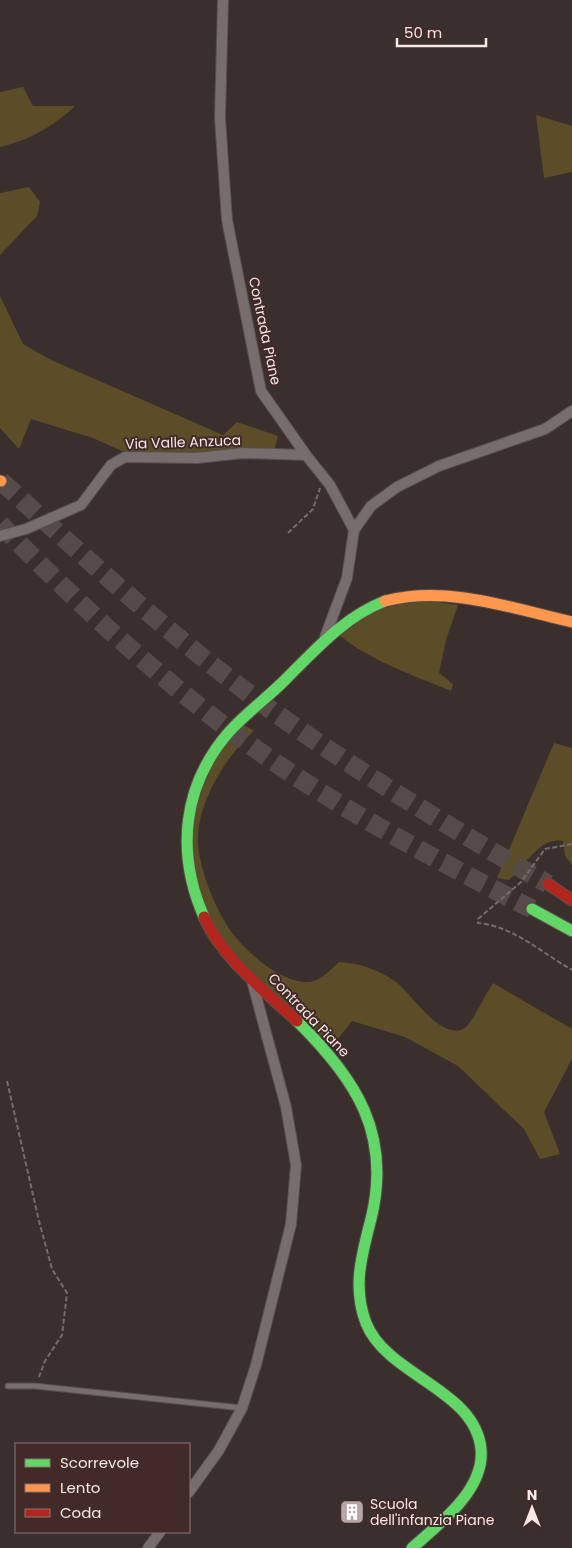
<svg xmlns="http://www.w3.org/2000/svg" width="572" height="1548" font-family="Poppins,sans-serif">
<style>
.green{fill:#5a4d28}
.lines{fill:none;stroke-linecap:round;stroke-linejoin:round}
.highway-tunnel{stroke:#574b49;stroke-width:19;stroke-dasharray:19 9;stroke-linecap:butt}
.lane-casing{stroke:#594e4c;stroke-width:7}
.street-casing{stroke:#594e4c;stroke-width:12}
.fast-casing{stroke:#594e4c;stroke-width:13}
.slow-casing{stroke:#594e4c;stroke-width:13}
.jam-casing{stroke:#594e4c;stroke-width:13}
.path{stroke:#756c6b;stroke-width:2;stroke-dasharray:5 2.5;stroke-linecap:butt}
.lane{stroke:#776d6c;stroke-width:5}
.street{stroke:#776d6c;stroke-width:10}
.fast{stroke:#63d668;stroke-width:11}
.slow{stroke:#ff974d;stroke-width:11}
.jam{stroke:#b3261e;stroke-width:11}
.labels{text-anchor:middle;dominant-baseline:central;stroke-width:4;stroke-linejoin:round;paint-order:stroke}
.street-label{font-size:14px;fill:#f7e7e5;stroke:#412a28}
.poi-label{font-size:14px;fill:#f7e7e5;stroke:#412a28;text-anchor:start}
</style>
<rect width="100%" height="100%" fill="#3b2f2e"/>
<g class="green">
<path d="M 23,87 L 33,106 L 75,106 C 55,125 28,141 0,147 L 0,92 Z"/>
<polygon points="536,115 572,126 572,172 544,178"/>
<polygon points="29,187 40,202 37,216 0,255 0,193"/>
<polygon points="0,296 23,344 49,359 223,435 237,422 278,436 274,451 177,455 122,451 93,438 31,419 19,449 0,428"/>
<path d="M 423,600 L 458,605 L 446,640 L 439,673 L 453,684 L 451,691 C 413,675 371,661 339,635 C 368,612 386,604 423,600 Z"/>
<path d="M 242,724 L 254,731 C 227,755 200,798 198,835 C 196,863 216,912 233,934 C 249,954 280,982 308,982 C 320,982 330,970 339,962 C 359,963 380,970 396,982 C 413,995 441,1042 465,1028 C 471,1024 487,992 493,983 L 572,1029 L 572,1059 L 544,1112 L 560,1154 L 540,1159 L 524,1129 L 458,1066 L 405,1037 L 352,1021 L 332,1046 L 247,967 L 212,927 L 195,886 L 190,827 L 210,760 Z"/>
<path d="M 554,743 L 572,748 L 572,865 L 565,856 L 563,841 C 540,836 524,867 509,880 L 497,878 Z"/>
</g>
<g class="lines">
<g class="highway-tunnel">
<path d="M 1,481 C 85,558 169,634 260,702 C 352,769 450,827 548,884"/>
<path d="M 0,524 C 90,616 185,703 292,774 C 370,825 450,867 532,909"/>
</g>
<defs>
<polyline id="lane" points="8,1386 35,1386 242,1408"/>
<g id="street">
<polyline points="223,0 220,118 227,220 261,391 306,455 330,485 354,530 347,578 325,637"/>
<polyline points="354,530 371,506 397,487 439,466 545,429 572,411"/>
<polyline points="0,536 26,529 81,505 111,465 125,457 197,458 244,453 306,455"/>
<polyline points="189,1492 219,1450 242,1408 256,1365 291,1224 296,1165 286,1107 252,981"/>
<polyline points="148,1548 160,1532"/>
</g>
<g id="fast">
<polyline points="532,909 572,931"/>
<path d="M 204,917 C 176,853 182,786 229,732 C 246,713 267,698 285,680 C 316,649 344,617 385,601"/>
<path d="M 297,1021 C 356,1079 392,1134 371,1219 C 362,1254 352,1287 366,1323 C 387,1376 475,1389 481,1449 C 485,1490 439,1524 412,1548"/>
</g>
<g id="slow">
<polyline points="0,481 1,481"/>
<path d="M 385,601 C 447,585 511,608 572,622"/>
</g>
<g id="jam">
<polyline points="548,884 572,900"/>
<path d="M 204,917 C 223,959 264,990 297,1021"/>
</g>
</defs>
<use href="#lane" class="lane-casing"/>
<use href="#street" class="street-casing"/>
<use href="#fast" class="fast-casing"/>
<use href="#slow" class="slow-casing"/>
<use href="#jam" class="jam-casing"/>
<g class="path">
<polyline points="288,533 313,509 320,488"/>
<path d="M 572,844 L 545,849 L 521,882 L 478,919 L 478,923 C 513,926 542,953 572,970"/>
<polyline points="7,1081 39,1221 52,1269 67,1293 62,1335 45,1361 39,1377"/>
</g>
<use href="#lane" class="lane"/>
<use href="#street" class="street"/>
<use href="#fast" class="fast"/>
<use href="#slow" class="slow"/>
<use href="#jam" class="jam"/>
</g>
<defs>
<symbol id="building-square" viewBox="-11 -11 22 22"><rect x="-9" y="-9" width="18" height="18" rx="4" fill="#b5a7a5" stroke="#412a28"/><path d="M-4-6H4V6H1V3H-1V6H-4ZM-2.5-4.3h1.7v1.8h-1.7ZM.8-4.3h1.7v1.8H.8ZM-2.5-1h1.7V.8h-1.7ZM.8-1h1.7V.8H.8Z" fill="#fff"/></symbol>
</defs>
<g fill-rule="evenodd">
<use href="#building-square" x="338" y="1498" width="28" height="28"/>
</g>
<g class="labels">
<g class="street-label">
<text transform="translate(265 331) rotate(78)">Contrada Piane</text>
<text transform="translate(183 442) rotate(-2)">Via Valle Anzuca</text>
<text transform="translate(309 1015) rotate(46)">Contrada Piane</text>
</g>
<g class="poi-label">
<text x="370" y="1504">Scuola<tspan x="370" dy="16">dell'infanzia Piane</tspan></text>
</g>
</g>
<rect x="15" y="1443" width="175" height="90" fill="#412a28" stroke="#8a7674"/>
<rect x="25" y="1459" width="25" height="8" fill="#63d668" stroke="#8a7674"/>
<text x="60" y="1468" font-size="15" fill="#f7e7e5">Scorrevole</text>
<rect x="25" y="1484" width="25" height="8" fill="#ff974d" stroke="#8a7674"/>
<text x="60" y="1493" font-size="15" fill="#f7e7e5">Lento</text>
<rect x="25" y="1509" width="25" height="8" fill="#b3261e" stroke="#8a7674"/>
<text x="60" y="1518" font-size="15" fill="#f7e7e5">Coda</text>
<g transform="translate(532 1508)" stroke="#412a28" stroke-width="4" paint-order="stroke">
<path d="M0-4L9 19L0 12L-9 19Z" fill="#f7e7e5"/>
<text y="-8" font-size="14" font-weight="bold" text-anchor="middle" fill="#f7e7e5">N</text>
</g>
<path d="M397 38v8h89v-8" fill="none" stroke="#f7e7e5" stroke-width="2.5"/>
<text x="404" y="38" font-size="15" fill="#f7e7e5" stroke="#412a28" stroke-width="4" paint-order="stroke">50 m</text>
</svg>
